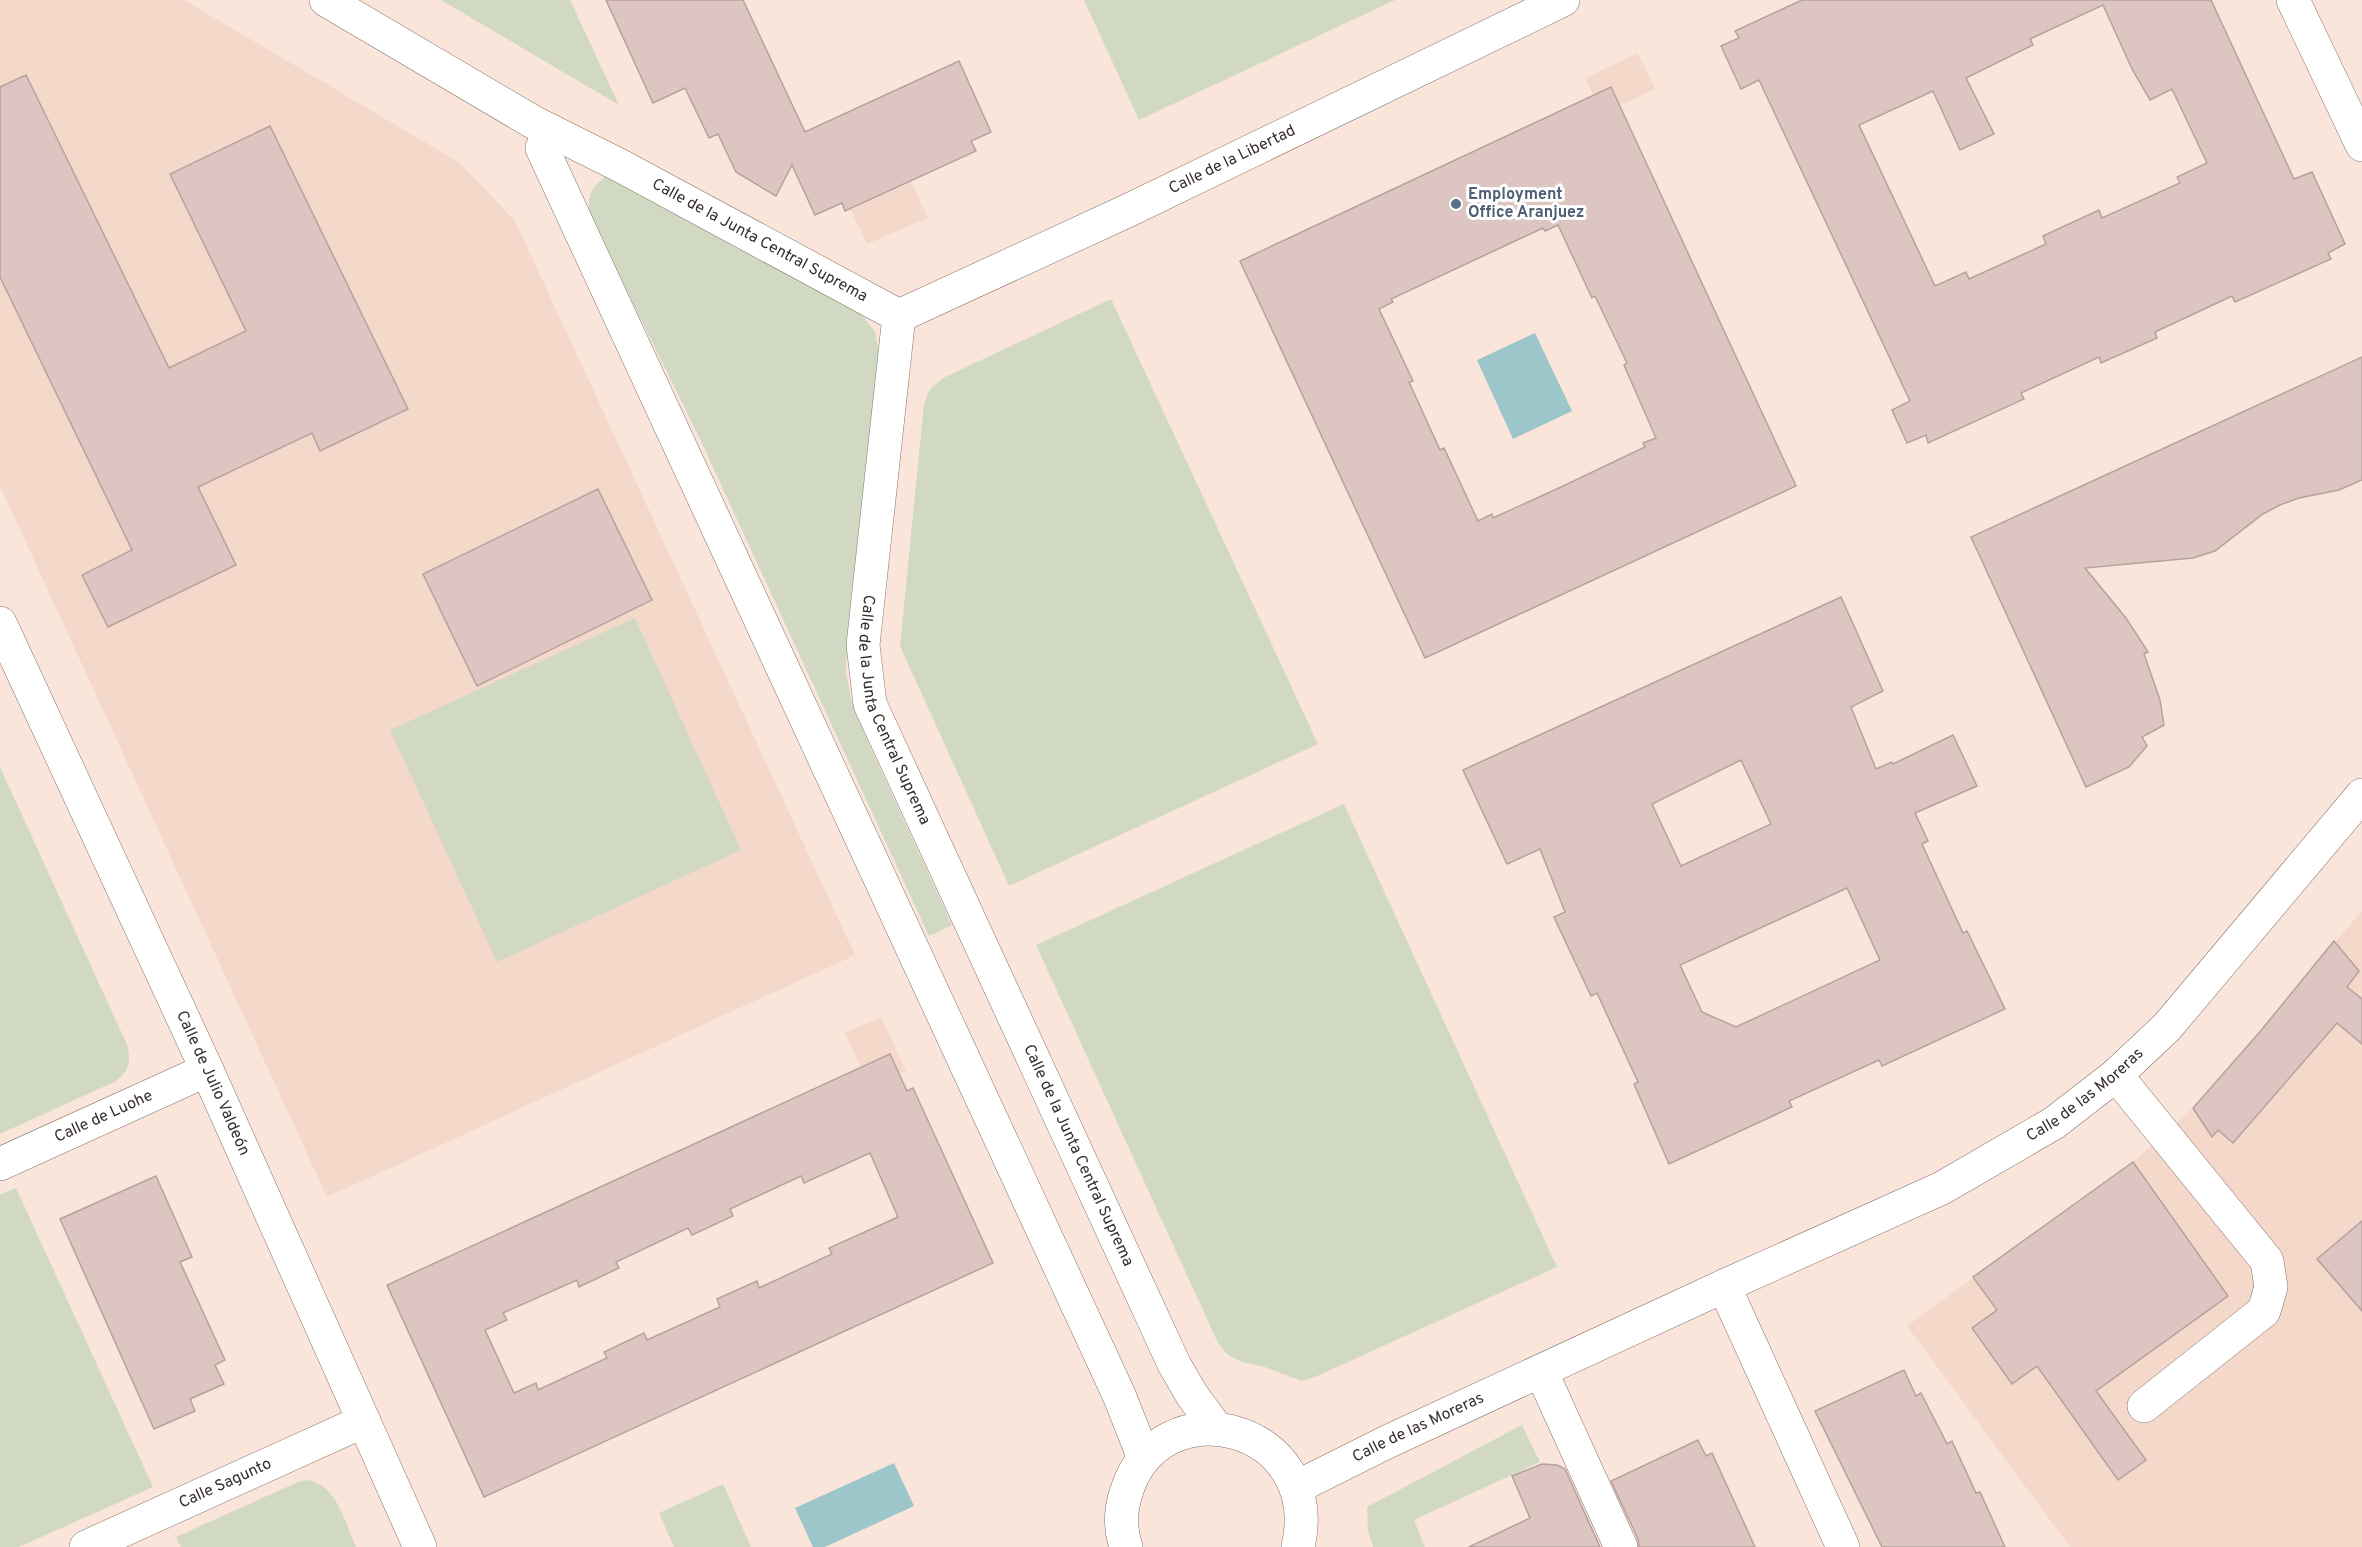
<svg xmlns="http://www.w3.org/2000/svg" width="2362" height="1547" font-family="Overpass,sans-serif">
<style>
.built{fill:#f4d8ca}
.green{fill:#d1d9c3}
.water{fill:#9cc6ca}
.building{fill:#ddc6c2;stroke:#b7a19d;stroke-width:1.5;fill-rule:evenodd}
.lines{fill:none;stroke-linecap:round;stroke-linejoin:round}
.minor-casing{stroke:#85736a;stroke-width:34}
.minor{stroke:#fff;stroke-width:33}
.service-dot{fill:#5c6f8a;stroke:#fff;stroke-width:2}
.labels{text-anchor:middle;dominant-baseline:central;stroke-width:6;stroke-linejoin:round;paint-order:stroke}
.street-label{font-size:16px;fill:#372f2b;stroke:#fff}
.service-label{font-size:16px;font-weight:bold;fill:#4e5e75;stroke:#fff;text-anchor:start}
</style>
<rect width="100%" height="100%" fill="#fae5da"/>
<g class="built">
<polygon points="0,0 184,0 460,163 515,221 855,955 327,1197 0,486"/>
<polygon points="1638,53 1655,89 1602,114 1585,78"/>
<polygon points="911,182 928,218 867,244 851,210"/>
<polygon points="2362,911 2362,1547 2070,1547 1907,1326 2133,1162 2193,1108"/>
<polygon points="881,1017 906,1071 869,1086 845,1033"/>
</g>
<g class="green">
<polygon points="441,0 570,0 619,105"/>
<polygon points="1084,0 1395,0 1139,120"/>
<path d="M 608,174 L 624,178 L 863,316 L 875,332 L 879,353 L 848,623 L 846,672 L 851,699 L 872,751 L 952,925 L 929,936 L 700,439 L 589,214 C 588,192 591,188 608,174 Z"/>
<polygon points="1111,299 1318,744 1009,886 900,646 924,404 930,389 943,378"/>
<polygon points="635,618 741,850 497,962 390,730"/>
<path d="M 0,767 L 128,1047 C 131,1063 128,1073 114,1082 L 0,1134 Z"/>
<polygon points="1344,804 1557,1267 1315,1377 1301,1381 1265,1367 1242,1362 1228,1355 1218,1343 1036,945"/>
<polygon points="16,1188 153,1487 19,1547 0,1547 0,1195"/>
<polygon points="1522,1425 1540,1462 1414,1520 1425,1547 1373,1547 1368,1530 1367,1507"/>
<path d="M 307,1480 C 337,1484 345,1523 356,1547 L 181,1547 L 176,1537 L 298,1482 Z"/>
<polygon points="723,1484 751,1547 674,1547 659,1513"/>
</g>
<g class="water">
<polygon points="1535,333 1572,411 1513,439 1477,360"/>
<polygon points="894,1463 914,1506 825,1547 813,1547 795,1508"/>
</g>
<g class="building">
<polygon points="606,0 743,0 805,132 959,61 991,132 971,141 976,151 845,211 842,203 815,215 792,165 776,196 736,172 718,134 709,138 685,88 653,103"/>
<path d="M 1802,0 L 2211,0 L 2294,179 L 2312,172 L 2345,244 L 2328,253 L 2331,259 L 2235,302 L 2232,296 L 2155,332 L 2157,338 L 2101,363 L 2099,357 L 2021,393 L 2024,399 L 1928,443 L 1926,435 L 1907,443 L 1892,410 L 1910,401 L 1759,80 L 1741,89 L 1721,46 L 1739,38 L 1735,31 ZM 2103,5 L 2132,69 L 2150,100 L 2172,89 L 2207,163 L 2177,177 L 2180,183 L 2102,218 L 2099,210 L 2043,236 L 2046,244 L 1969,279 L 1966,272 L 1935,286 L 1859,125 L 1933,91 L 1960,150 L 1994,134 L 1966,78 L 2033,45 L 2030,39 Z"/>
<polygon points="26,75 169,368 246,331 170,174 270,126 408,409 320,451 312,433 198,487 236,565 108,627 82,575 132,550 0,277 0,87"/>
<path d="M 1611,87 L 1796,486 L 1425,658 L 1240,261 ZM 1558,225 L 1592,298 L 1595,296 L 1627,363 L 1624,365 L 1656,438 L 1643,443 L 1645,447 L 1561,487 L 1493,518 L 1492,514 L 1478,521 L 1444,448 L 1440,450 L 1409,382 L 1413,381 L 1379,309 L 1393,302 L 1391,299 L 1543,228 L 1545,231 Z"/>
<polygon points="2362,357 2362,480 2339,490 2299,498 2280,505 2263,514 2215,551 2193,558 2085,568 2126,618 2148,652 2144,654 2160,700 2164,725 2142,737 2147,746 2129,767 2086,787 1971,537"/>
<polygon points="598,489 652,600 477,686 423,574"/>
<path d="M 1841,597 L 1883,691 L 1851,707 L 1876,769 L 1892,762 L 1893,764 L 1953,735 L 1977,786 L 1915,813 L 1928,841 L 1922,844 L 1963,933 L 1967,931 L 2005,1009 L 1882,1066 L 1879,1060 L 1789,1101 L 1792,1107 L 1669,1164 L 1634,1084 L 1638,1082 L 1597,993 L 1591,996 L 1554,917 L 1565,912 L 1540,849 L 1507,864 L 1463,770 ZM 1741,760 L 1771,824 L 1681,866 L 1652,804 ZM 1847,888 L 1880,960 L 1736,1027 L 1702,1012 L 1680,965 Z"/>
<polygon points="2334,941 2359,971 2347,987 2362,999 2362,1044 2337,1023 2233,1143 2218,1130 2212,1137 2193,1108 2259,1033"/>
<path d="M 890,1054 L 907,1091 L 913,1088 L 993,1263 L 484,1497 L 387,1285 ZM 870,1153 L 898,1217 L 829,1248 L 832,1254 L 759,1288 L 757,1281 L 717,1299 L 720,1307 L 647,1340 L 644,1333 L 604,1352 L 607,1358 L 538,1390 L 536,1383 L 514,1393 L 485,1330 L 507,1320 L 503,1313 L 577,1280 L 579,1287 L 619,1268 L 616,1262 L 688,1228 L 692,1235 L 733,1216 L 730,1209 L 801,1176 L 804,1183 Z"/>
<polygon points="2133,1162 2228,1296 2096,1391 2146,1460 2118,1480 2037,1366 2012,1384 1972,1328 1997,1310 1973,1277"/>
<polygon points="156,1176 192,1257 180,1262 225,1360 215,1365 224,1384 190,1399 195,1411 154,1429 60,1219"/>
<polygon points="2362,1221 2362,1311 2317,1259"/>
<polygon points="1904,1370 1916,1396 1921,1393 1947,1444 1952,1441 1976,1493 1980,1492 2005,1547 1882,1547 1815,1411"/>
<polygon points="1698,1440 1706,1456 1712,1453 1755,1547 1639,1547 1638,1539 1611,1481"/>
<polygon points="1542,1464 1557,1465 1565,1469 1600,1547 1469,1547 1530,1518 1512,1476"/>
</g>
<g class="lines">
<defs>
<g id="minor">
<path id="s1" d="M 326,0 L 533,122 L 621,166 L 899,316 L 863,645 L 870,704 L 1174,1364 L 1192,1395 L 1217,1429"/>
<polyline points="2293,0 2362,145"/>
<path d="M 551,131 L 542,148 C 732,565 928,979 1119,1395 L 1144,1458"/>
<path id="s2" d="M 899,316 L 1127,211 L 1563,0"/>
<path id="s3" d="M 0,623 L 207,1070 L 420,1547"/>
<polyline points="2116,1075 2267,1261 2271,1287 2264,1311 2144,1406"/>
<path id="s4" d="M 0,1164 L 207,1070"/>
<polyline points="1724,1286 1843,1547"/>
<polyline points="1541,1371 1621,1547"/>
<path id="s5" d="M 1297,1487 L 1387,1442 L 1724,1286 L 1942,1188 L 2054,1123 L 2116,1075 L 2167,1027 L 2362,795"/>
<path id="s6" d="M 86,1547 L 364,1421"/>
<path d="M 1126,1547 C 1120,1529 1120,1511 1126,1493 C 1159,1383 1326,1424 1298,1547"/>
</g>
</defs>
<use href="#minor" class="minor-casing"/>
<use href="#minor" class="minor"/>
</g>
<circle class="service-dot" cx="1456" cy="204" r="6"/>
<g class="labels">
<g class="street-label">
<text stroke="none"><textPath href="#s2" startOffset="368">Calle de la Libertad</textPath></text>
<text stroke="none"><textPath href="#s1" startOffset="496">Calle de la Junta Central Suprema</textPath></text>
<text stroke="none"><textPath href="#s1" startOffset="1056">Calle de la Junta Central Suprema</textPath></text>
<text stroke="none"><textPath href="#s3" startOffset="507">Calle de Julio Valdeón</textPath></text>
<text stroke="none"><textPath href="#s5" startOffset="882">Calle de las Moreras</textPath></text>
<text stroke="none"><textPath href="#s4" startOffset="114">Calle de Luohe</textPath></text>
<text stroke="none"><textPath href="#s1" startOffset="1542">Calle de la Junta Central Suprema</textPath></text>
<text stroke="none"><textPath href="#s5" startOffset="135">Calle de las Moreras</textPath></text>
<text stroke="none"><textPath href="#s6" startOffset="153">Calle Sagunto</textPath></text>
</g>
<g class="service-label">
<text x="1468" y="195">Employment<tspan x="1468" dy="18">Office Aranjuez</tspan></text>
</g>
</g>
</svg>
